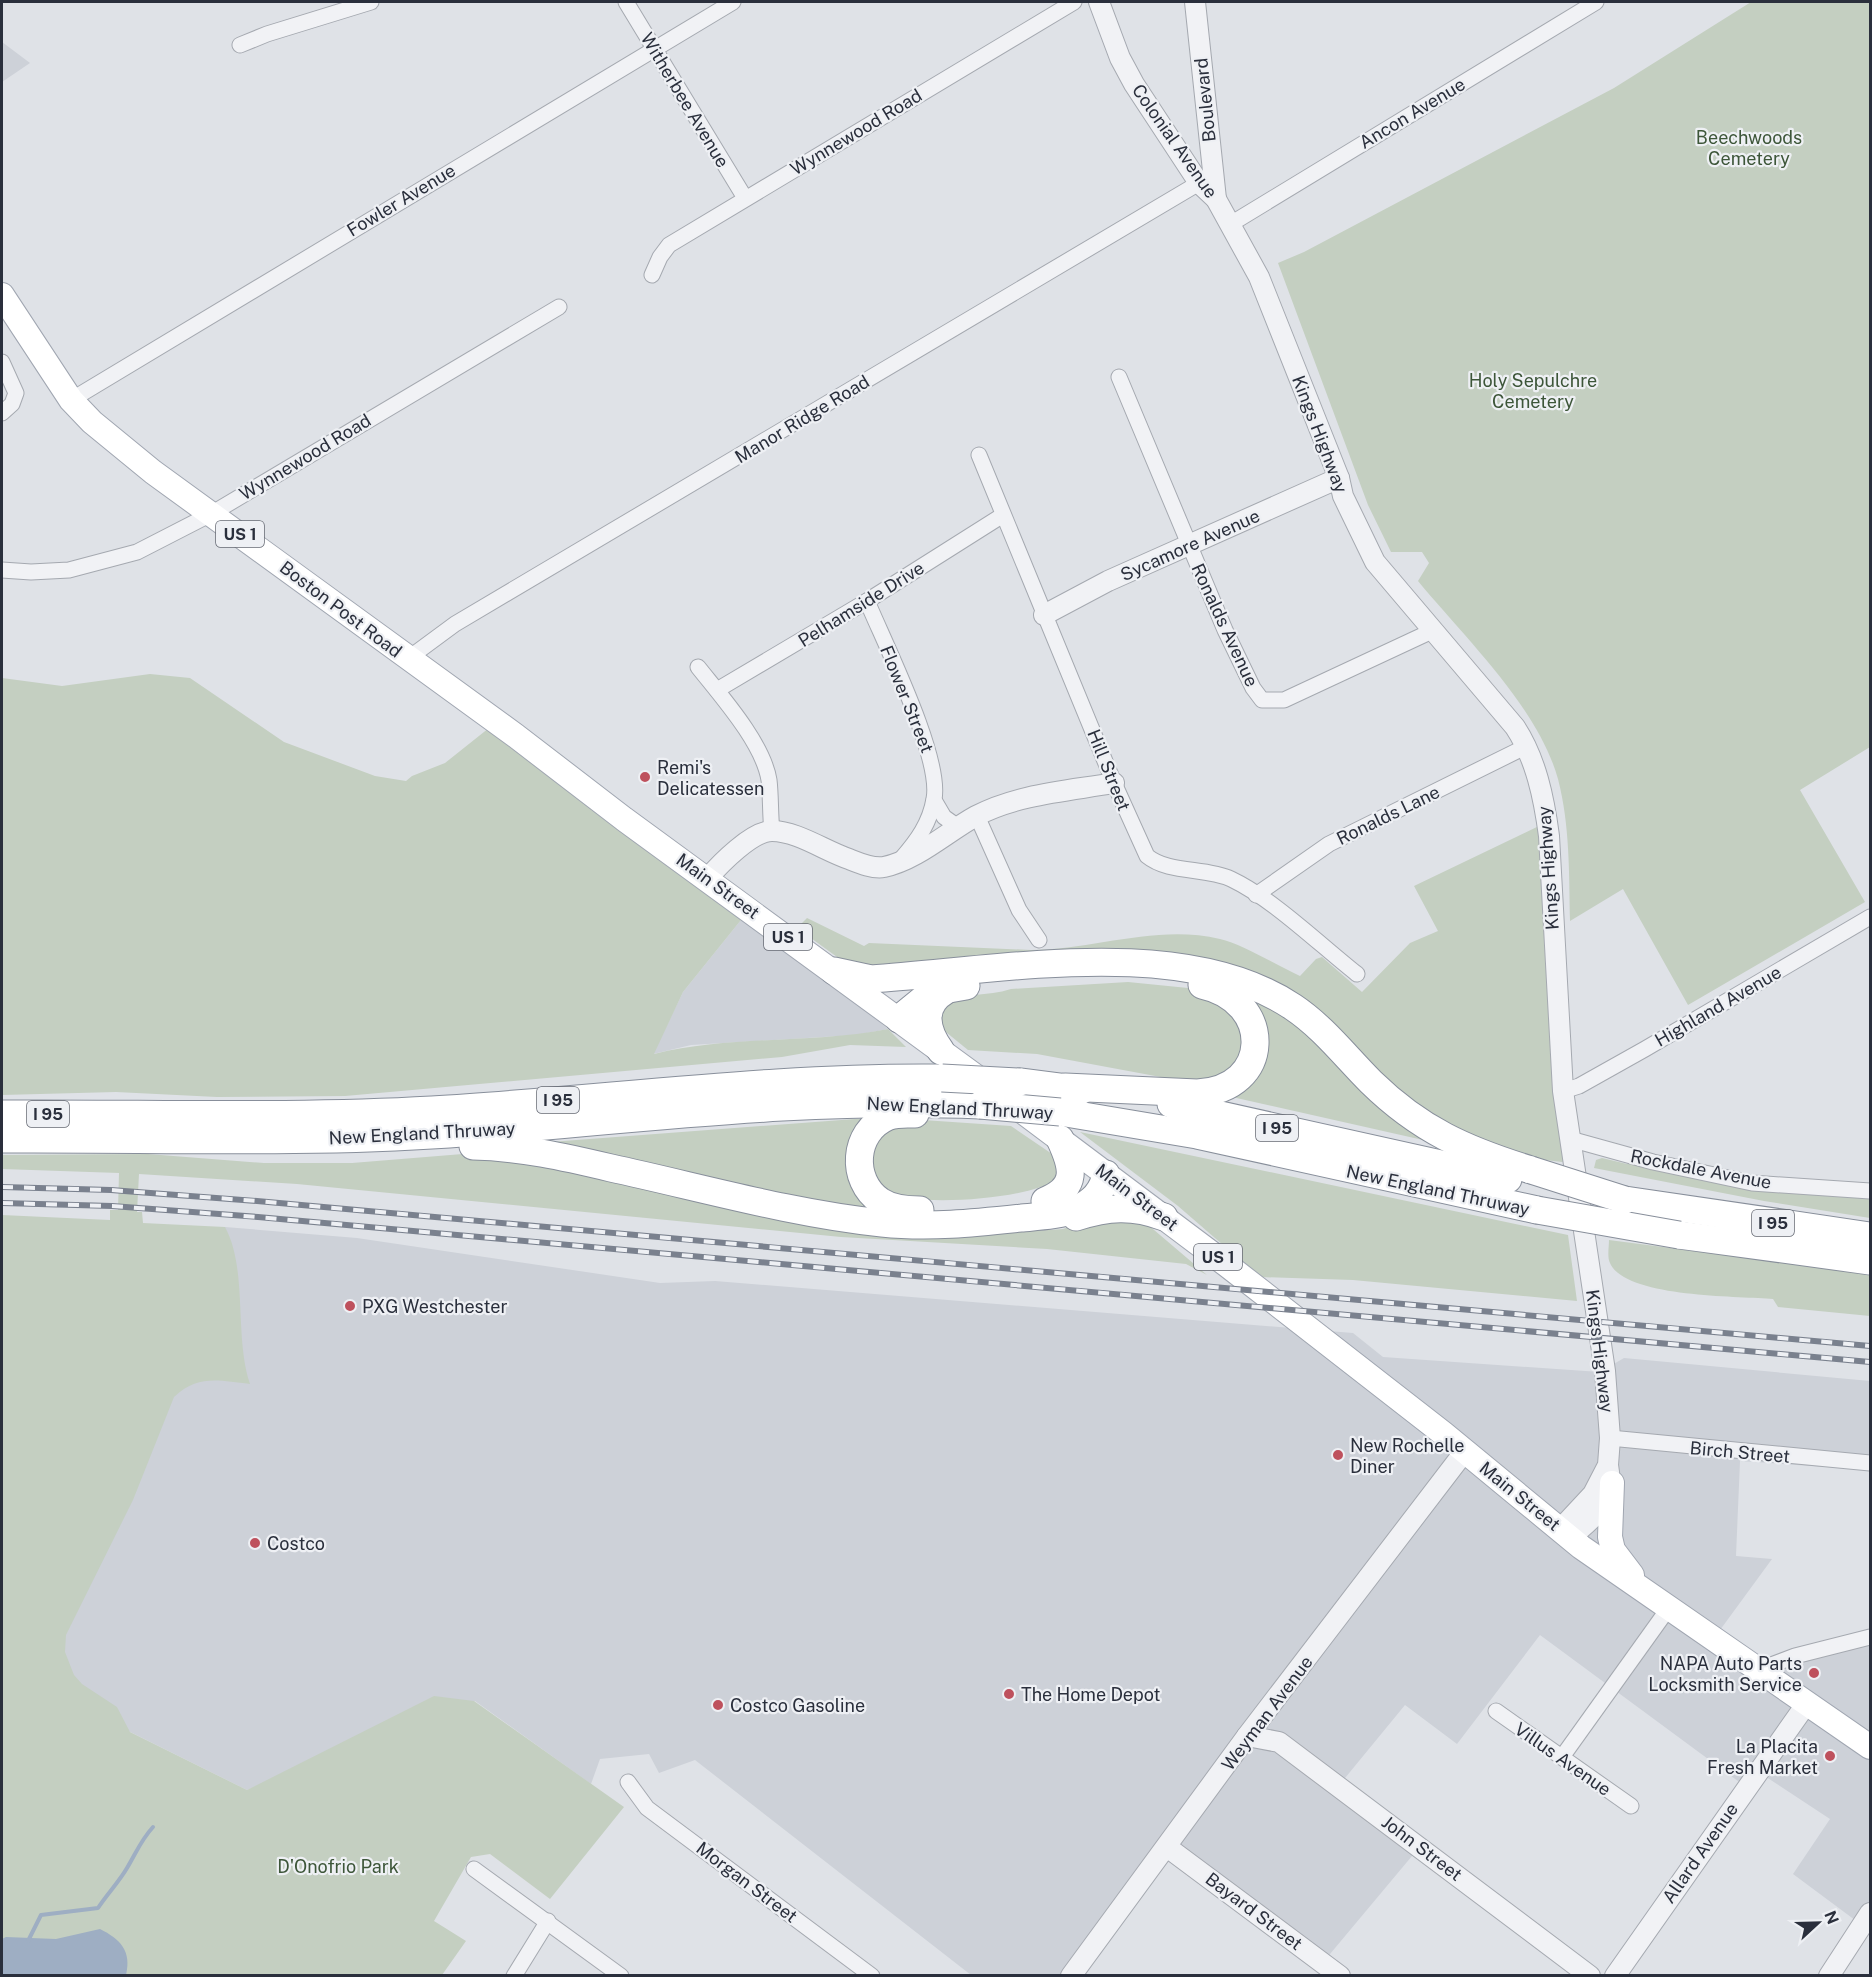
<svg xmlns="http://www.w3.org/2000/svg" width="1872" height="1977" font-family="'Public Sans',sans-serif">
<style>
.built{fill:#cdd1d8}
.green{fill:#c4cfc1}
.water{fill:#9eaec3}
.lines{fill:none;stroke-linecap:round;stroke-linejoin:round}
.stream{stroke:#9eaec3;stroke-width:4}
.minor-casing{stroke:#a5a9b0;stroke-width:17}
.tertiary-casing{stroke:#a5a9b0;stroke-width:22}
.primary-casing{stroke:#a0a6b1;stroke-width:26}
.motorway-casing{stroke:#888f9b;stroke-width:29}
.minor{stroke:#f1f2f5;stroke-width:15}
.tertiary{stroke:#f1f2f5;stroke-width:20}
.primary{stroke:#fff;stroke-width:24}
.motorway{stroke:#fff;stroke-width:27}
.rail-casing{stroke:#7a818e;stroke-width:6}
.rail{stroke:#eef0f4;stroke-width:4;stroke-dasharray:11;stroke-linecap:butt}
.motorway-bridge-casing{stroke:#888f9b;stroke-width:29;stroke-linecap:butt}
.motorway-bridge{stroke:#fff;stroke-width:27}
.poi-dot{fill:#be515d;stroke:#eef0f4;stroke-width:2}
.labels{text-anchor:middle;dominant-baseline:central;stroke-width:4.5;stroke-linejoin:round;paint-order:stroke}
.shield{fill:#eef0f4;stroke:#656973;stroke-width:1.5}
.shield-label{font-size:16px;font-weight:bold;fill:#2a2f3c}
.street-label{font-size:18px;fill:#2a2f3c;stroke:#eef0f4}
.park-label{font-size:18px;fill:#3d5639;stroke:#eef0f4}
.poi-label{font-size:18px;fill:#2a2f3c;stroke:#eef0f4;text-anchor:start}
</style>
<rect width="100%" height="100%" fill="#dfe2e7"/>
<g class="built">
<polygon points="2,42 30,63 2,82"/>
<polygon points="745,915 832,982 888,1029 856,1035 691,1045 653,1054 683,992"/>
<polygon points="225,1227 357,1238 660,1283 715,1281 1353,1333 1383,1357 1600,1372 1624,1358 1870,1381 1870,1470 1740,1461 1736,1556 1772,1559 1712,1641 1757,1674 1870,1641 1870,1915 1863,1926 1793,1874 1830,1819 1754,1769 1742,1784 1540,1635 1457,1744 1405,1705 1336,1789 1417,1850 1325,1960 1167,1843 1066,1976 971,1975 695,1760 659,1773 649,1754 600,1759 591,1784 475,1701 247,1790 56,1695 53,1662 202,1308"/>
</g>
<g class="green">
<path d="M 1751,2 L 1870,2 L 1870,747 L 1800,790 L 1865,902 L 1688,1005 L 1623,889 L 1570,921 C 1569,874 1570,825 1558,779 C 1538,707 1465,638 1418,581 L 1429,563 L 1422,552 L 1391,552 L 1368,505 L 1278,263 L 1304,252 L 1614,88 Z"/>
<path d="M 150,674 L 190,678 L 284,742 L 375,776 L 406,781 L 412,776 L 445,763 L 494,724 L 745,915 L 683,992 L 654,1054 C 731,1035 811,1044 888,1029 L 906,1047 L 850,1045 L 782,1057 L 345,1096 L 217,1097 L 116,1092 L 2,1095 L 2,678 L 62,686 Z"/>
<path d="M 1543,824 L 1566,1160 L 1562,1162 L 1496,1154 L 1430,1123 L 1317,1011 L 1261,976 L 1200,959 L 855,970 L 797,928 L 807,918 L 864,946 L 869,943 L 1031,950 C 1094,950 1156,924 1220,939 C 1242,944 1278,966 1300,976 L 1316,959 L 1322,957 L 1362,992 L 1410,943 L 1438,931 L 1414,886 Z"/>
<path d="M 1128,982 L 1188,988 L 1222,997 L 1240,1022 L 1245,1048 L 1235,1070 L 1216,1082 L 1166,1078 L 1037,1054 L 968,1050 L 936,1024 L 940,1002 C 963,992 987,997 1011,989 Z"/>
<polygon points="1249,1000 1311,1025 1425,1137 1423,1140 1232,1097"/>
<polygon points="868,1118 878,1215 550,1142"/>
<path d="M 923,1120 L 1011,1126 L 1058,1158 L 1057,1179 C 1032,1199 916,1208 886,1192 C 869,1182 872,1152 877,1137 L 897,1124 Z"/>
<polygon points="1080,1132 1568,1235 1577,1301 1353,1280 1260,1277 1178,1206"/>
<path d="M 475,1153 L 977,1235 L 1063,1229 L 1099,1216 L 1140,1218 L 1207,1275 L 1186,1264 L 1047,1249 L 841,1237 L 297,1184 L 139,1174 L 137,1212 L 142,1212 L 143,1223 L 225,1227 C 248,1269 234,1336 250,1384 C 219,1381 199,1374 174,1397 L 133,1500 L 66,1635 L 65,1652 L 74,1675 L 82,1684 L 117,1707 L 130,1732 L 247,1790 L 434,1696 L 474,1701 L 624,1807 L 550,1899 L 490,1854 L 471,1857 L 434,1921 L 466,1941 L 442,1975 L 2,1975 L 2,1215 L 110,1220 L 110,1210 L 118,1210 L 119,1173 L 2,1169 L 2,1155 L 148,1154 L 264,1163 L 352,1163 Z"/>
<polygon points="1602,1158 1627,1164 1638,1162 1870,1197 1870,1218 1764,1201 1594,1168 1596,1160"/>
<path d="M 1609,1240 L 1870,1274 L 1870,1316 L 1778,1307 L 1773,1299 C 1739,1296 1625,1298 1610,1263 C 1607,1257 1609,1247 1609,1240 Z"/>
</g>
<path class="water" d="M 100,1929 C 120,1939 132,1951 126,1975 L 2,1975 L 2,1939 L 6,1937 L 56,1939 Z"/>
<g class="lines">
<path class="stream" d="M 28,1941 L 41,1915 L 98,1908 C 107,1894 119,1882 127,1868 C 136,1853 141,1840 153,1827"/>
<defs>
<g id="minor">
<polyline points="626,2 745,198"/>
<polyline points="240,45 267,34 371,2"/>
<polyline points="1229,225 1596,2"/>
<polyline points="652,275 660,257 669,245 1074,2"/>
<polyline points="2,362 16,393 12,404 2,413"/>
<polyline points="1119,377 1225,630 1253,688 1262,700 1284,700 1432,631"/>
<polyline points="71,400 733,2"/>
<path d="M 979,455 L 1114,783 L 1147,856 C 1169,874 1205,867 1231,879 C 1273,899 1319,944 1357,974"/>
<polyline points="2,570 31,572 69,570 137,552 211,514 559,307"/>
<path d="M 867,601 C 885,644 942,758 934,799 C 930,823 917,841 902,858"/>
<polyline points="412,662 413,655 455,624 1199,183"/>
<path d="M 698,667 C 721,696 763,743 769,780 C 771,797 770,814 772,831"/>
<polyline points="717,690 867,601 1003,515"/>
<polyline points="934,800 944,817 958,827"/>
<polyline points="977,816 1019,910 1039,940"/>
<polyline points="1256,895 1329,844 1527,746"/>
<polyline points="1563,1091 1579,1086 1645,1049 1870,917"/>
<polyline points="1570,1139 1653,1162 1752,1183 1870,1191"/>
<polyline points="1610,1438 1870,1463"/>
<polyline points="1758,1670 1795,1656 1870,1637"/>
<polyline points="1496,1711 1631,1806"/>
<polyline points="1562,1757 1668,1609"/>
<polyline points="628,1782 647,1808 872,1976"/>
<polyline points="474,1869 621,1976"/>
<polyline points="514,1976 548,1921"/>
</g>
<g id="tertiary">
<path d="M 1099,2 L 1120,58 L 1134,84 L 1199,183 L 1216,199 L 1259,277 L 1339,478 L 1343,496 L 1375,562 L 1515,727 C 1536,759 1544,798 1549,836 L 1563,1091 L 1605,1371 L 1610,1438 L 1608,1465 L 1593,1494 L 1566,1523 L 1563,1532 L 1578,1531 C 1602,1511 1614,1498 1608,1465"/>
<polyline points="1195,2 1216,199"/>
<polyline points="1044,615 1108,581 1339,478"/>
<path d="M 707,879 C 720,864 752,831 772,831 C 797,831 825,851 849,859 C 859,863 873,869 884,867 C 917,860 947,832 976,816 C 1018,794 1068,791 1114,783"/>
<polyline points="1247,1736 1279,1742 1590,1976"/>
<polyline points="1167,1847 1340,1976"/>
<polyline points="1071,1976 1247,1736 1465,1451"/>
<polyline points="1615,1976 1807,1703"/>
<polyline points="1829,1976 1870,1913"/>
</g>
<g id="primary">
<polyline points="2,295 71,400 92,422 153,472 516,736 624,819 986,1084"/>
<polyline points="1014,1105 1227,1265 1444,1434 1581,1547 1870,1747"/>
<polyline points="1612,1483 1610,1537 1613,1550 1632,1575"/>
</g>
<g id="motorway">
<path d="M 834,971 L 871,979 C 997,971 1183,933 1293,1007 C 1323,1027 1345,1056 1371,1082 C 1420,1130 1466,1150 1531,1170"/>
<polyline points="899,1019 932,992 966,986"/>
<path d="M 941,1051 C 926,1031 920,1006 945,991"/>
<polyline points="1020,1082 1082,1090"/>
<path d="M 1065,1087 L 1197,1093 C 1272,1090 1275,1001 1202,985"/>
<polyline points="1171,1104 1508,1179"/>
<polyline points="1060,1112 1197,1135 1537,1210"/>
<path d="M 2,1114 C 145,1113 289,1118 432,1110 C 603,1100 772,1076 942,1078"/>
<path d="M 915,1114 C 906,1114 896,1113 887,1117 C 853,1132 850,1180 880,1201 C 892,1209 906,1210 920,1210"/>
<path d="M 2,1139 C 151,1138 300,1144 449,1134 C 626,1121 802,1097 980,1105"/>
<path d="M 473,1146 C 520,1147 565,1157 611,1168 C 699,1187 793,1214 882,1223 C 929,1228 975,1223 1022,1218 C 1055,1215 1099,1214 1106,1174"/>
<polyline points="1625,1200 1870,1236"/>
<path d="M 1045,1201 C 1079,1187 1073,1167 1060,1139"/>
<path d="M 1076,1217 C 1108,1207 1132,1205 1164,1217"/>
<polyline points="1679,1235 1870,1261"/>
</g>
</defs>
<use href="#minor" class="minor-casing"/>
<use href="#tertiary" class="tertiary-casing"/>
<use href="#primary" class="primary-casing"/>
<use href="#motorway" class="motorway-casing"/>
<use href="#minor" class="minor"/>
<use href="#tertiary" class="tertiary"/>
<use href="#primary" class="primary"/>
<use href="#motorway" class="motorway"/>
<defs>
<g id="rail">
<polyline points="2,1187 111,1190 257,1201 1870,1346"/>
<polyline points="2,1203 112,1206 258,1217 1870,1362"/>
</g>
</defs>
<use href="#rail" class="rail-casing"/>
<use href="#rail" class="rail"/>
<defs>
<g id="motorway-bridge">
<polyline points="942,1078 1020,1082"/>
<polyline points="980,1105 1060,1112"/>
<polyline points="1531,1170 1625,1200"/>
<polyline points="1537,1210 1679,1235"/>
</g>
</defs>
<use href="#motorway-bridge" class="motorway-bridge-casing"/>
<use href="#motorway-bridge" class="motorway-bridge"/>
</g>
<g class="poi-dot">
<circle cx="645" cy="777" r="6"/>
<circle cx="350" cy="1306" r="6"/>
<circle cx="1338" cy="1455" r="6"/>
<circle cx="255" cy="1543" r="6"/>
<circle cx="1814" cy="1673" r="6"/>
<circle cx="1009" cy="1694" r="6"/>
<circle cx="718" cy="1705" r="6"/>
<circle cx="1830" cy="1756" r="6"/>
</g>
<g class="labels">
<g class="shield">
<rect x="216" y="521" width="48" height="26" rx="4.5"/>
<rect x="764" y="924" width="48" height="26" rx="4.5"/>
<rect x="537" y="1087" width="42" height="26" rx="4.5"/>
<rect x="27" y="1101" width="42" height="26" rx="4.5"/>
<rect x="1256" y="1115" width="42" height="26" rx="4.5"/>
<rect x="1752" y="1210" width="42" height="26" rx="4.5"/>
<rect x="1194" y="1244" width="48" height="26" rx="4.5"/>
</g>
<g class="shield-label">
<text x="240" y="534">US 1</text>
<text x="788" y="937">US 1</text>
<text x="558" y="1100">I 95</text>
<text x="48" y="1114">I 95</text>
<text x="1277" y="1128">I 95</text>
<text x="1773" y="1223">I 95</text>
<text x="1218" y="1257">US 1</text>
</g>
<g class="street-label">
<text transform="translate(685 100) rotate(59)">Witherbee Avenue</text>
<text transform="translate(1205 100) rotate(-96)">Boulevard</text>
<text transform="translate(1412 113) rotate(-31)">Ancon Avenue</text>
<text transform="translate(856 132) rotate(-31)">Wynnewood Road</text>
<text transform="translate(1175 141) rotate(55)">Colonial Avenue</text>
<text transform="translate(401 200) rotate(-31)">Fowler Avenue</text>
<text transform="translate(802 419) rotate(-31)">Manor Ridge Road</text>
<text transform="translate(1320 434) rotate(69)">Kings Highway</text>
<text transform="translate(305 457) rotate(-31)">Wynnewood Road</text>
<text transform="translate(1190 545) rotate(-24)">Sycamore Avenue</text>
<text transform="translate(861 604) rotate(-32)">Pelhamside Drive</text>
<text transform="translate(341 609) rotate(37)">Boston Post Road</text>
<text transform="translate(1225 625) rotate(65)">Ronalds Avenue</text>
<text transform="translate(907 699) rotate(68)">Flower Street</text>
<text transform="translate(1109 770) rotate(68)">Hill Street</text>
<text transform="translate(1388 815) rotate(-26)">Ronalds Lane</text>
<text transform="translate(1548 868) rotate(-94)">Kings Highway</text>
<text transform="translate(718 886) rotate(36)">Main Street</text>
<text transform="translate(1718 1006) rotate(-30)">Highland Avenue</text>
<text transform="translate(960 1108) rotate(3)">New England Thruway</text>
<text transform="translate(422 1133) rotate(-3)">New England Thruway</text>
<text transform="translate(1701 1169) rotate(11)">Rockdale Avenue</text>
<text transform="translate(1438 1190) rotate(12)">New England Thruway</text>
<text transform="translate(1137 1197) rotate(37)">Main Street</text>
<text transform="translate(1600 1351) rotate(83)">Kings Highway</text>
<text transform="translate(1740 1452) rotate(5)">Birch Street</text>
<text transform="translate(1520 1496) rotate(39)">Main Street</text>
<text transform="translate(1267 1713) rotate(-53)">Weyman Avenue</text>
<text transform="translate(1563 1759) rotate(35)">Villus Avenue</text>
<text transform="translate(1422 1848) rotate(37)">John Street</text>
<text transform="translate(1700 1853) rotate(-55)">Allard Avenue</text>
<text transform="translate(747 1882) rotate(37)">Morgan Street</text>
<text transform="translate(1254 1911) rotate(37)">Bayard Street</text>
</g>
<g class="park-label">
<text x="1749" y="137">Beechwoods<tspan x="1749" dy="21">Cemetery</tspan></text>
<text x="1533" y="380">Holy Sepulchre<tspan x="1533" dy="21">Cemetery</tspan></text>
<text x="338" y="1866">D'Onofrio Park</text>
</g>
<g class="poi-label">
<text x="657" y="767">Remi's<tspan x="657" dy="21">Delicatessen</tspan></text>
<text x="362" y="1306">PXG Westchester</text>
<text x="1350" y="1445">New Rochelle<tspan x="1350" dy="21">Diner</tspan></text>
<text x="267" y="1543">Costco</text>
<text x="1802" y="1663" text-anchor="end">NAPA Auto Parts<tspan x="1802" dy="21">Locksmith Service</tspan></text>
<text x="1021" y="1694">The Home Depot</text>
<text x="730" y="1705">Costco Gasoline</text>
<text x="1818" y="1746" text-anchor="end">La Placita<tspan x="1818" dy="21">Fresh Market</tspan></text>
</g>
</g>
<rect width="1872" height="1977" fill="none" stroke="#2a2f3c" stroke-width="6"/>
<g transform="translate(1818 1923) rotate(68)" stroke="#eef0f4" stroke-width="4.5" paint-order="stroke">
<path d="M0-4.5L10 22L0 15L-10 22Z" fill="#2a2f3c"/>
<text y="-9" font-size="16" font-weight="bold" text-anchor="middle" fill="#2a2f3c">N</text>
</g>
</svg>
